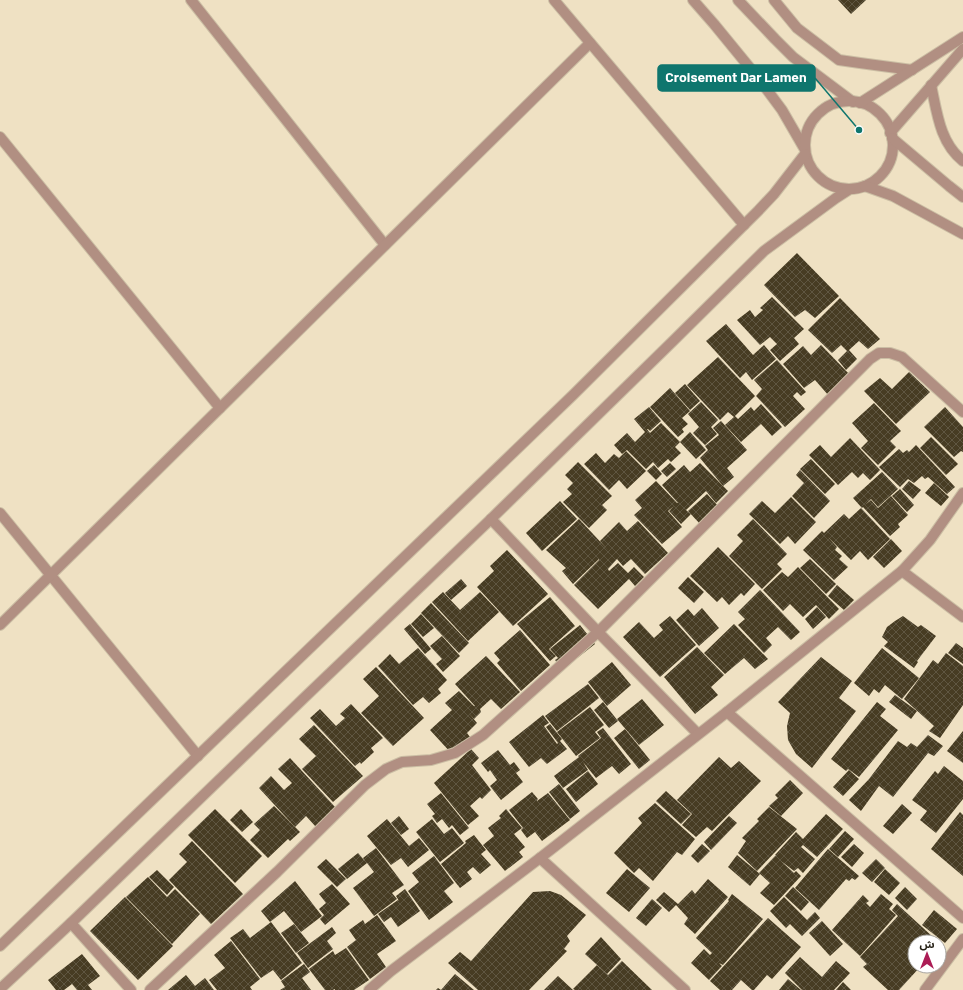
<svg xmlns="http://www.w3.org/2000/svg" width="963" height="990" font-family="Barlow,'Noto Sans Arabic',sans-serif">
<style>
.building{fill:url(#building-cross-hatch)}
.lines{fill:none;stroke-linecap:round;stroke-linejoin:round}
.minor-casing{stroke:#cbbea4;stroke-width:12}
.tertiary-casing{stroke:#cbbea4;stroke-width:12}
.minor{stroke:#b18f82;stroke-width:10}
.tertiary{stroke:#b18f82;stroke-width:10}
.leader{fill:none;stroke:#0f766e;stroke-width:1.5}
.callout-dot{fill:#0f766e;stroke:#fff;stroke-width:1.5}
.callout{fill:#0f766e;stroke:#0f766e;stroke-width:1.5}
.callout-label{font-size:14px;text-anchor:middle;font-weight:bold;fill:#fff}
</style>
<defs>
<pattern id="building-cross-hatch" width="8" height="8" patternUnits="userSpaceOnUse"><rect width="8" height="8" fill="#473c23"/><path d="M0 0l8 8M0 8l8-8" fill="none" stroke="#5f5641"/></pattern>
</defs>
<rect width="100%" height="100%" fill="#efe1c3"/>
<g class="building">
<polygon points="838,0 866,0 851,14"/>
<polygon points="797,253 839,296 815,318 805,310 795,317 764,285"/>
<polygon points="772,297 804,329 794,338 799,344 780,361 770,350 777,344 770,337 760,345 737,320 750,310 755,317 763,310 760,308"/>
<polygon points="840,298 880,339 868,349 859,341 849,350 857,359 846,370 838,360 847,351 841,345 832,353 808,330"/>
<polygon points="726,324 753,355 764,345 776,359 752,380 746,372 740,378 706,341"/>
<polygon points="821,345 850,375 829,396 815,380 804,388 783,364 803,346 811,355"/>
<polygon points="718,357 755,396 735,416 738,419 751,407 754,411 761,404 782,427 772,436 761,424 741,442 725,425 734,417 728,412 720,420 687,385"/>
<polygon points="777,360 806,392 801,396 797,392 793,396 805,409 785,427 756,396 762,389 754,380"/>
<polygon points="909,372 930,392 896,424 864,391 880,378 892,389"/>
<polygon points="685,384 700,401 690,410 675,393"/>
<polygon points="670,388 690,411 682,418 688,424 682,429 684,432 678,437 650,407"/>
<polygon points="701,402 718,420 711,427 717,434 705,445 693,433 699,427 688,414"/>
<polygon points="874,403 901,431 890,441 896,447 878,465 861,448 868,441 852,423"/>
<polygon points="649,407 661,421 650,431 648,429 647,429 650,433 661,423 680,442 675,447 681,453 671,462 668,459 658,468 653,462 646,469 627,450 622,454 614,445 627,433 635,442 645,432 634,419"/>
<polygon points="945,407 963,427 963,452 961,451 954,457 924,427"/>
<polygon points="721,421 747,450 727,468 734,477 723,486 700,458 708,450 705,446 719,435 713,428"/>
<polygon points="690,432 706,450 696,459 680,442"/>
<polygon points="931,437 958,464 946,475 920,448"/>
<polygon points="850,438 880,470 870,480 863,473 858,478 852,472 838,485 809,455 820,445 831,457"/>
<polygon points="916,445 955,487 947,494 928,477 925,479 922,476 914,483 908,479 900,487 879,467 899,449 903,453 907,450 909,452"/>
<polygon points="626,451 646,471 627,489 619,480 609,490 584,464 596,453 605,463 614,454 619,458"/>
<polygon points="811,459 835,484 825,494 800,469"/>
<polygon points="578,462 612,496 602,505 607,510 589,528 563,502 572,494 567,489 573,483 565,475"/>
<polygon points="670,463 676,469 667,477 661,471"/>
<polygon points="700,463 728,491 716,503 706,491 686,510 691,514 681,524 669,511 674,506 668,511 682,527 662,544 634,515 642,508 635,500 656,481 677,503 678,503 662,485 684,465 690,472"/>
<polygon points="654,465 662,474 656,480 647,471"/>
<polygon points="800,470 830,501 814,518 792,496 804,483 796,475"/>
<polygon points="882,472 898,489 878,507 871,499 865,505 871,500 878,508 891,496 908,515 898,524 900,527 890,536 863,507 862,508 853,498"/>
<polygon points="909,481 921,490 913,499 902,489"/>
<polygon points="934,483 949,497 941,506 925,493"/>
<polygon points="900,489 914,505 907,512 892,496"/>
<polygon points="707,494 719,507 700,524 688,511"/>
<polygon points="791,497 816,522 795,544 788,536 780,544 749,514 762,501 775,513"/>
<polygon points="560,501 577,519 542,551 526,533"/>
<polygon points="861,508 890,539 868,560 860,551 851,560 836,545 840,541 836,545 828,537 837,547 835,550 842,556 839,559 848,567 834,580 803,550 822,531 824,533 844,514 849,519"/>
<polygon points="579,519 608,550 600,541 619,522 627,531 638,521 668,553 645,574 631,559 623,566 617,559 608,569 609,571 618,563 628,573 634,567 644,577 635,586 629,579 598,609 574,585 599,560 599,559 573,584 562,571 566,568 546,550"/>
<polygon points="753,519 787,554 777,564 782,569 762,589 729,556 743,541 737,535"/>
<polygon points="891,539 902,551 884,568 873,557"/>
<polygon points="718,547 755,584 744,596 741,593 729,605 722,597 717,602 690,576"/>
<polygon points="507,550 548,594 513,626 477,587 494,571 490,566"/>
<polygon points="810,559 836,584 826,594 800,568"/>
<polygon points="798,567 839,609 829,619 816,605 803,617 790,604 783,611 763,590 782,572 788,577"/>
<polygon points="688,577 704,592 694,603 678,588"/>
<polygon points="461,579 467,586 451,600 445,593"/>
<polygon points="837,585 854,600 844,610 828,596"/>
<polygon points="760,590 800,632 791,640 778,627 766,638 772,645 764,653 738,625 745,619 738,612"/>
<polygon points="443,592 460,610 480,592 499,612 468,641 432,602"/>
<polygon points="550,597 575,626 549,649 556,656 550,661 517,624"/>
<polygon points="431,603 469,643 459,653 421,613"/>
<polygon points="817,607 826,617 813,629 805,619"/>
<polygon points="702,608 719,628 699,646 676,620 688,609 694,616"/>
<polygon points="421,614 434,628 423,637 411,624"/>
<polygon points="670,616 696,645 660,677 623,637 639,622 654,638 663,630 659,625"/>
<polygon points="903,616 918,627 921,625 936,636 917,661 918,662 914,668 884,646 888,642 882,637 887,627 895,621"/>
<polygon points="410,624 431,649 425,654 404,629"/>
<polygon points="734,624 768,659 755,669 744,658 725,674 704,653"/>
<polygon points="580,625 595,644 562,670 555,660 558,658 559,659 550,649"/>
<polygon points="520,630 550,665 521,691 497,663 500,660 494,653"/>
<polygon points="442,636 460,656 443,672 436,664 442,659 430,646"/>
<polygon points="956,643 963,648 963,664 948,653"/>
<polygon points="697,647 724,675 711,687 718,695 695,714 664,677"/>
<polygon points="418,648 447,680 438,689 441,693 429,703 423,697 413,705 378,666 390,654 399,664"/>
<polygon points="882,648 919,678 902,699 885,685 879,693 874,689 869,696 854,683"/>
<polygon points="946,653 963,666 963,705 940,738 929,731 934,726 904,699 933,660 938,664"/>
<polygon points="486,656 520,692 501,709 491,699 480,709 481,712 474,719 468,712 477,723 467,733 470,737 452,754 430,730 452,710 445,703 459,691 474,706 475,706 455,684"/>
<polygon points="821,657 852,681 839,698 856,711 812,768 796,754 788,740 787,726 790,713 778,702"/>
<polygon points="612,662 631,685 607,706 588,682"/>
<polygon points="376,667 424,718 393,746 361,713 379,696 363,679"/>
<polygon points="588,684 599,698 557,731 545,716"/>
<polygon points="895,695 917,711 911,719 889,702"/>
<polygon points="642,699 664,725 639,745 617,719"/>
<polygon points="603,702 618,721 609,728 594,710"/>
<polygon points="877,702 886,709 880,716 898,730 859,777 848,769 846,771 831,759"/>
<polygon points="351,704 383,738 371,748 374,752 361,764 360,762 355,766 310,718 320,709 336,726 345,718 340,714"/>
<polygon points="590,707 604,725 595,732 600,738 576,756 557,732"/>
<polygon points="543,715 549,723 544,726 557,744 558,743 546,727 550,724 562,739 560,741 567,749 547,764 541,758 529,767 509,742"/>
<polygon points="314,725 363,776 333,802 302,769 316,756 299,739"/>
<polygon points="603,728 631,764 619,774 612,766 596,778 583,762 588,770 563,788 554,776 579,757 578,756 601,738 597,732"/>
<polygon points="625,729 650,760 639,769 614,738"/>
<polygon points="963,731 963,763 947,751"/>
<polygon points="928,735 943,746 934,756 928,753 893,797 879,786 861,811 849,800 869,779 898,741 907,747 911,743 917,747"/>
<polygon points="471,749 479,758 472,765 491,790 482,799 480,797 470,806 479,816 468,825 434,783"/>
<polygon points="498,750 510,765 514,762 520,770 516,773 523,782 501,800 490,786 497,780 490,770 488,772 481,763"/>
<polygon points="719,757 731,768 739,761 761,781 712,831 707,827 696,837 682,825 692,814 677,800"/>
<polygon points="290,758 336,808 316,827 306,816 295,827 259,788 271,776 284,790 292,783 278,769"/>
<polygon points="944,766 963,781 963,799 936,833 920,820 927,811 912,800 935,771 938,774"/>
<polygon points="849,770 859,779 843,796 833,787"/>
<polygon points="588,771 598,784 576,802 566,789"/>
<polygon points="790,780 803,793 781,816 769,806 778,798 775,795"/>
<polygon points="559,784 580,811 570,819 549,792"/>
<polygon points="666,791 691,814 681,824 656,801"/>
<polygon points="532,792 538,799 537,800 537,801 548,793 570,820 542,841 535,832 527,838 521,830 523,828 509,810"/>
<polygon points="441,793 469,828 460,835 452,825 449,828 442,819 437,823 432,816 435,814 427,804"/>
<polygon points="655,803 695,839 682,855 677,852 653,881 639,868 634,873 614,853 642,823 638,818"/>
<polygon points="902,804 912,813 893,834 883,826"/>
<polygon points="274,806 300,832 290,841 288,839 268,858 250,840 260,830 254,824"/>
<polygon points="769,807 797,829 757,871 738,853 746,841 742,838 759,821 757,819"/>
<polygon points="215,809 262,856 235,883 188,835"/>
<polygon points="241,809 253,822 242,832 230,820"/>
<polygon points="506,809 522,828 514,834 525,847 519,852 523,857 505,871 483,845 494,836 488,828 501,818 499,816"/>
<polygon points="960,812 963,815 963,876 931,849"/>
<polygon points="826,814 843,829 817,857 803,845 801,847 815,859 803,873 798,868 794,871 781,861 794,873 796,871 801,876 774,905 760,893 770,883 759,873 776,855 775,855 796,832 803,839"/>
<polygon points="399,816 409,829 401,835 391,823"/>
<polygon points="729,816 737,823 711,850 704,842"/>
<polygon points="387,819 409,846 419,838 429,850 408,867 401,858 391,865 367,836"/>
<polygon points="432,819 444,834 452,828 464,843 440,862 416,832"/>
<polygon points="845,831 854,839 838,857 829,849"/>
<polygon points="474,835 486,850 481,854 491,865 480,874 473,867 467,872 472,879 460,888 441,864 466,843 465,841"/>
<polygon points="192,841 243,894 211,924 169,880 187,862 179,854"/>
<polygon points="702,844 710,851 698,863 691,856"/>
<polygon points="854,844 864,853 852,867 841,857"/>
<polygon points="376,848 404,885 392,893 397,899 374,916 353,888 374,872 367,863 347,879 338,869 358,853 365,861 363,858"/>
<polygon points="828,849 859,876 855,880 852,878 849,881 846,879 819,910 795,888"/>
<polygon points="737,855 760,874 750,886 728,867"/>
<polygon points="434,856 454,883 444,891 453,902 429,920 408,891 419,882 412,873"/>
<polygon points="326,859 346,879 337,887 317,867"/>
<polygon points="876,859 885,868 872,882 862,873"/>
<polygon points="627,869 650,888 629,912 606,893"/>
<polygon points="885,869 900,883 889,895 874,882"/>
<polygon points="157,870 174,887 167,895 149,877"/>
<polygon points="148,877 167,897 175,889 200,914 172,944 126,897"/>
<polygon points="708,879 728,897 695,934 684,924 688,918 676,905 669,912 656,900 664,892 678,904 692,890 695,894"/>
<polygon points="295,881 322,916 301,932 284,911 270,922 261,911"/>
<polygon points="332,884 350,904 325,925 320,919 324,915 319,909 326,903 319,894"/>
<polygon points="793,887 809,902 801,911 785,896"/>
<polygon points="905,887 917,899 907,910 895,898"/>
<polygon points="405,889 420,911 398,927 391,917 384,922 378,914 398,900 399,901 396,896"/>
<polygon points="550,891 561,895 586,915 567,936 570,941 564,949 567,951 529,990 478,990 448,963 460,952 471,961 533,892"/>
<polygon points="732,894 763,919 723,965 719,963 722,966 709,980 691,963 704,949 710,955 712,953 696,938 729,901 728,900"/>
<polygon points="881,894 893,904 889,909 896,915 860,956 832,930 863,895 869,901 866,903 870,907"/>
<polygon points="125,897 173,946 138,980 90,931"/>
<polygon points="784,897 807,920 815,912 820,918 802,936 790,924 786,928 770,911"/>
<polygon points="652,899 662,908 646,926 636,918"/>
<polygon points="897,904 934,938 930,942 915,942 915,966 921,966 899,990 888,990 863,967 867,964 860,957 898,916 892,910"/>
<polygon points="934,910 957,929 945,943 922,925"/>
<polygon points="377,915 396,941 377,954 386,967 370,979 347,947 356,940 349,930 363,920 365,924"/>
<polygon points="768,918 801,947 772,979 767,975 754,990 752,990 741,980 732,990 720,990 710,981"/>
<polygon points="822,921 843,944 830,956 809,933"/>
<polygon points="271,922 302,963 281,980 273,970 261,978 230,938 243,929 250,938"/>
<polygon points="294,924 309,943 296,953 281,933"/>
<polygon points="332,927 336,933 327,941 333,949 308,968 297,953"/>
<polygon points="601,937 621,959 607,974 585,954"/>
<polygon points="231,941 260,979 250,987 252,990 217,990 209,980 225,968 214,955"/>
<polygon points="346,948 369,980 354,990 335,990 335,989 333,990 325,990 309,969 333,951 335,955"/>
<polygon points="82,954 100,976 88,985 92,990 77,990 72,984 64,990 56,990 48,980"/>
<polygon points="800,957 822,977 836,961 850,973 834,990 802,990 785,973"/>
<polygon points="622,961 652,990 575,990 573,989 597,965 608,975"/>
<polygon points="304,964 310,972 302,978 311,990 280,990 285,987 281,981"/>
<polygon points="455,974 474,990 436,990 438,988 441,990"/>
<polygon points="186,975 195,986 205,978 214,990 168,990"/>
<polygon points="558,976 573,990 544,990"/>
<polygon points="788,979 801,990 779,990"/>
<polygon points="843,982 851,990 836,990"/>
</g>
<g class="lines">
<defs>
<g id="minor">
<polyline points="191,0 385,245"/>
<polyline points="554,0 744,225"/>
<polyline points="774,0 797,28 839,60 860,63 912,70"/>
<path d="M 931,85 C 937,113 940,143 963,161"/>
<polyline points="0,137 220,408"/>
<polyline points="0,513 198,756"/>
<polyline points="491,519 598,632 698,734"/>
<polyline points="902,571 963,617"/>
<polyline points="0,625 590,43"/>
<polyline points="727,712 963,918"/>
<polyline points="540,858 685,990"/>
<polyline points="71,923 131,990"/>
<polyline points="150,990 277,872 365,785 386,769 402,762 431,760 455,753 483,735 598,632 870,359 879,353 890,353 902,357 963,412"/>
<polyline points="369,990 391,971 540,858 727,712 902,571 930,540 963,493"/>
<polyline points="925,990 963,939"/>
</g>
<g id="tertiary">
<polyline points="693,0 714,24 759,79 782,110 804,148"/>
<polyline points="738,0 775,39 793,57 853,102"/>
<circle cx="849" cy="145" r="44"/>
<polyline points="860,103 963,37"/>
<polyline points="890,133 963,49"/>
<polyline points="892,138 949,186 963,197"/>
<polyline points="865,186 893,196 963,234"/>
<polyline points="0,946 573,395 758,211 774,194 805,154"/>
<polyline points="0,989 71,923 305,697 491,519 671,343 764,251 836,198 850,189"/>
</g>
</defs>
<use href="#minor" class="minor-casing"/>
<use href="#tertiary" class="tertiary-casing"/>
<use href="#minor" class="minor"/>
<use href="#tertiary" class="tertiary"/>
</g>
<path class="leader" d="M859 130L815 78"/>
<circle class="callout-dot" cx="859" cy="130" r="4"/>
<rect class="callout" x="658" y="65" width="157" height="26" rx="4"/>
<g class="callout-label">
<text x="736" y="82">Croisement Dar Lamen</text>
</g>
<g transform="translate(927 954)"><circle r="19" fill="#ffffff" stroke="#a8a6a2"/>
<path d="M0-3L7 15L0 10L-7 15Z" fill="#ac1c55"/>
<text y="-6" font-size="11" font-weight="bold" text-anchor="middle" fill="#262116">ش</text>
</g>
</svg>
